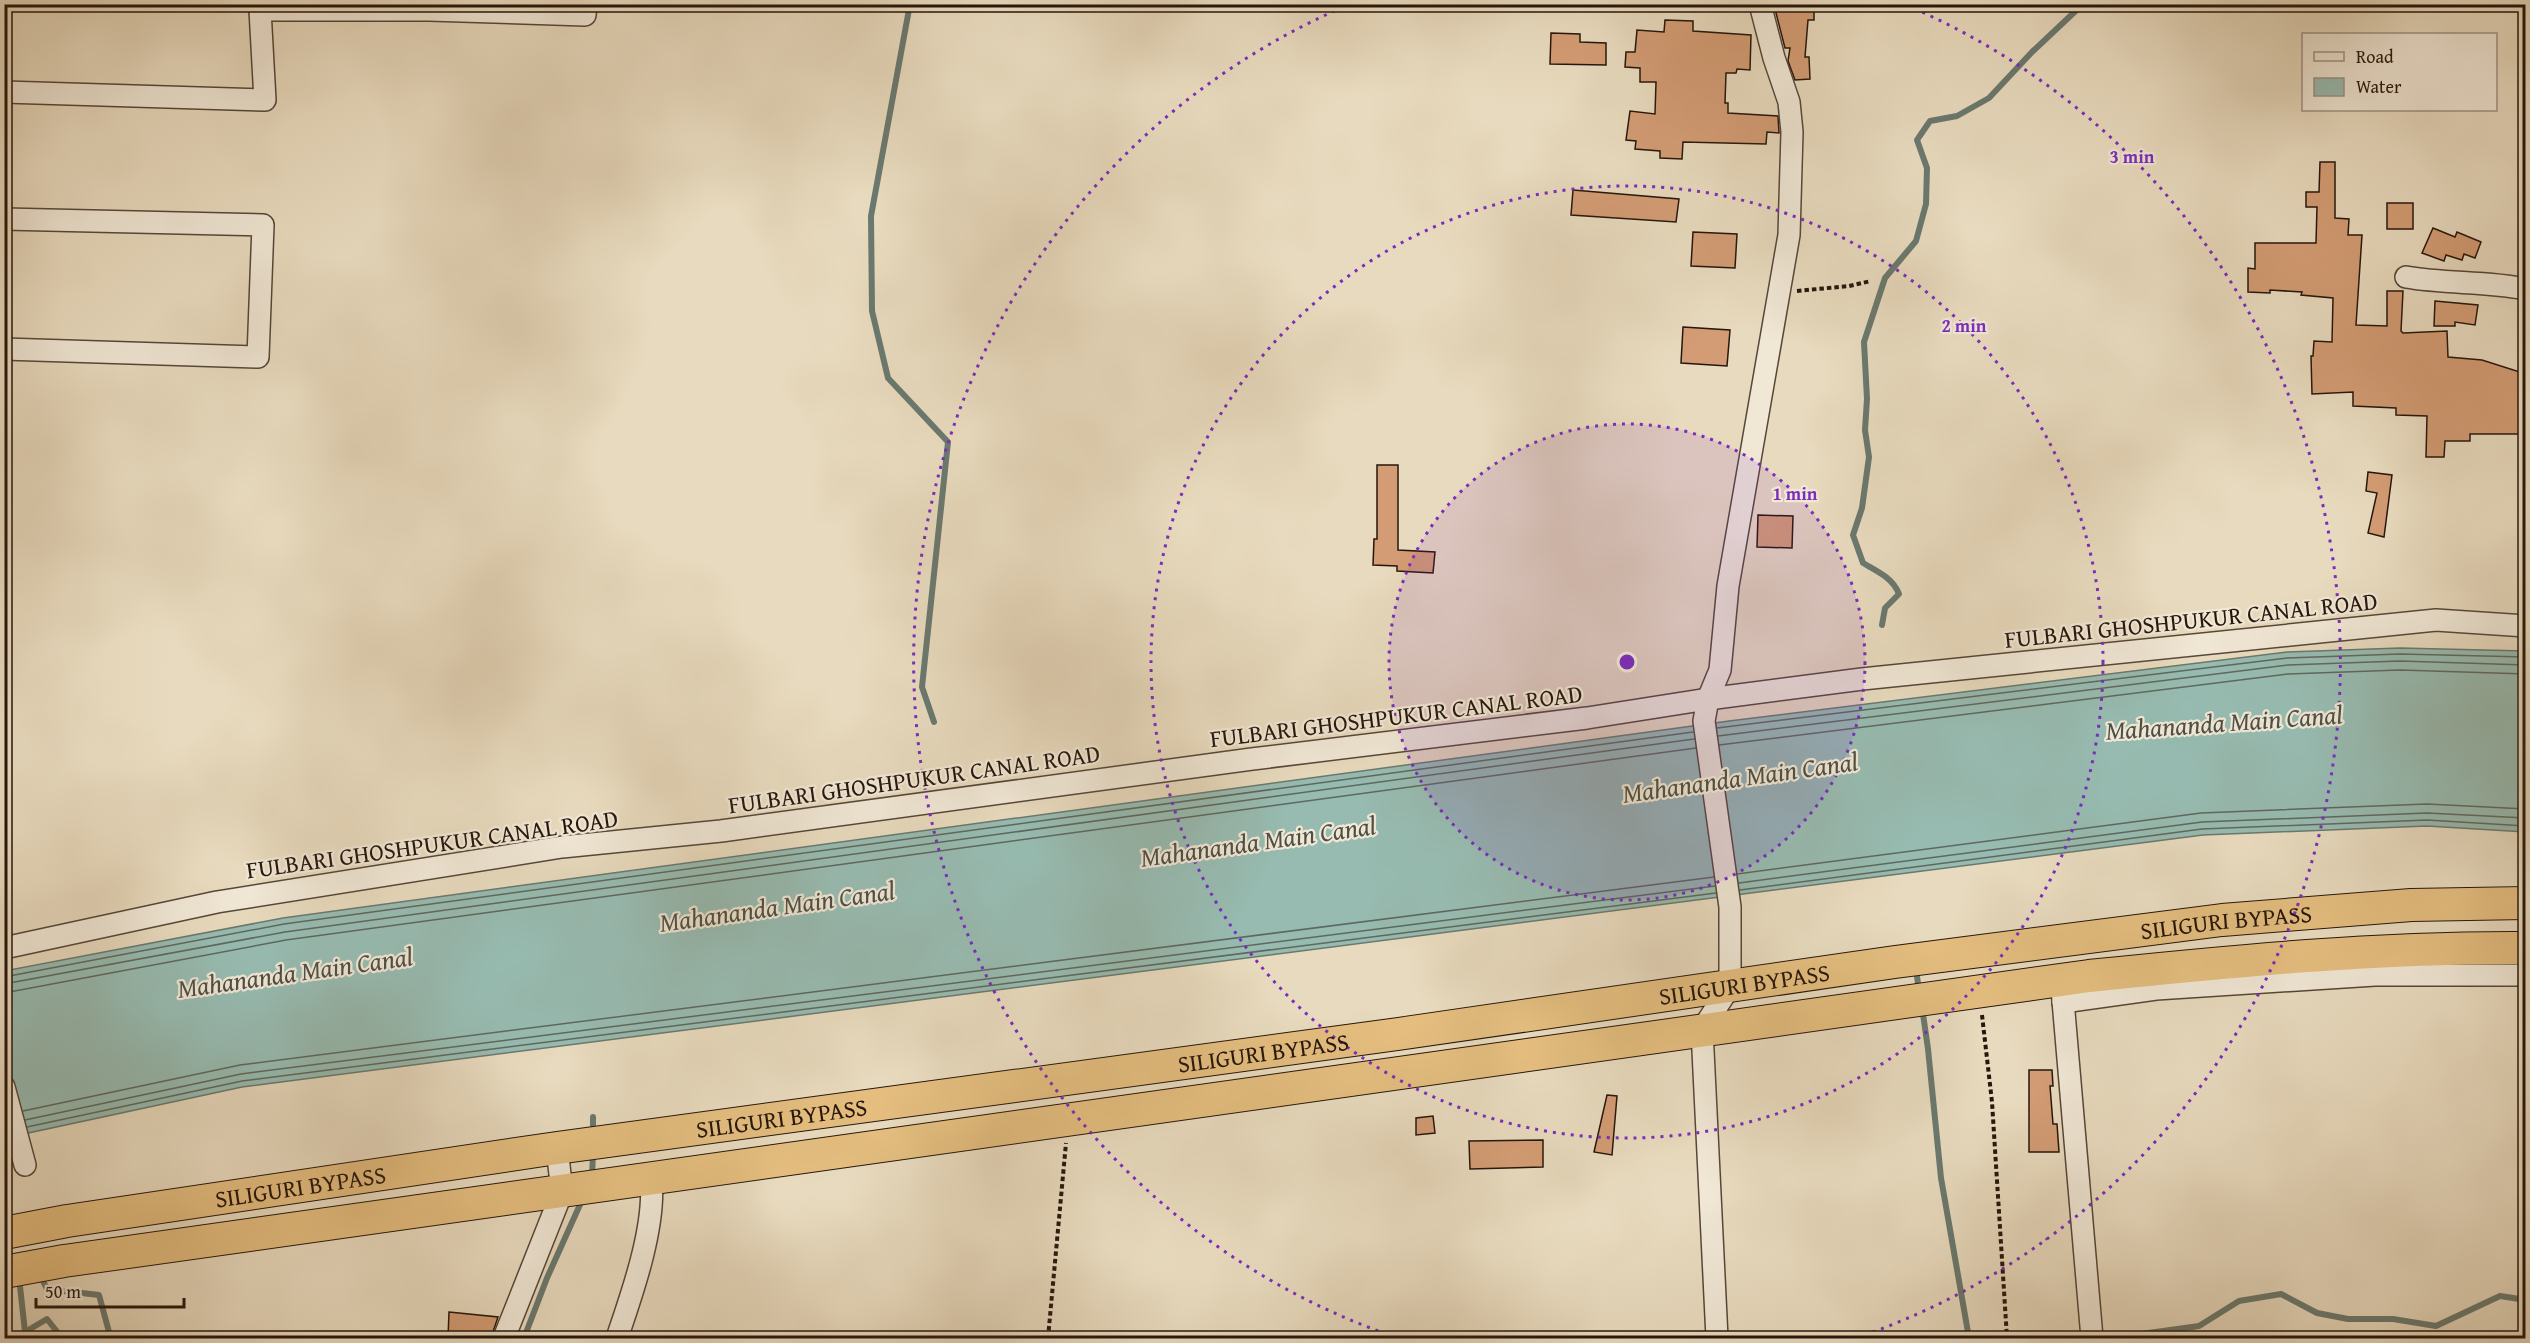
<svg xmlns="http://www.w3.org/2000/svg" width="2530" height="1343" font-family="'Gentium Book Plus',serif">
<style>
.water{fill:#97bbb1;stroke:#6a796f;stroke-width:1.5}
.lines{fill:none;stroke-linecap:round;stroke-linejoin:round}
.shore{stroke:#5e685e;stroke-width:1.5}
.stream{stroke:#6a796f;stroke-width:6}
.building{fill:#d39c74;stroke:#26160c;stroke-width:1.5}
.minor-casing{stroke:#564738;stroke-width:24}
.highway-casing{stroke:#26160c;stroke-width:34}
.path{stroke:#26160c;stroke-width:4;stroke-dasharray:4.5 3;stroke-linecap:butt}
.minor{stroke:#f0e7d5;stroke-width:21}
.highway{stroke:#e4bd7f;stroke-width:32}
.ring{fill:none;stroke:#7b2cbf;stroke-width:3;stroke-dasharray:3 6}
.labels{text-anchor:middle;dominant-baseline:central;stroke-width:4.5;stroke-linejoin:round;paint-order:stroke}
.street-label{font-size:24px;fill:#26160c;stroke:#f0e7d5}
.water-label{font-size:26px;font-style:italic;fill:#4e5046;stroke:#f0e7d5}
.centre{fill:#7b2cbf;stroke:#f0e7d5;stroke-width:3}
.ring-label{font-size:18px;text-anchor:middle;font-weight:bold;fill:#7b2cbf;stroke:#f0e7d5;stroke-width:4.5;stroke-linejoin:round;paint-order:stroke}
</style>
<rect width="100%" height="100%" fill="#e8dabe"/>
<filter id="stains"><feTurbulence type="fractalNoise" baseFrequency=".00333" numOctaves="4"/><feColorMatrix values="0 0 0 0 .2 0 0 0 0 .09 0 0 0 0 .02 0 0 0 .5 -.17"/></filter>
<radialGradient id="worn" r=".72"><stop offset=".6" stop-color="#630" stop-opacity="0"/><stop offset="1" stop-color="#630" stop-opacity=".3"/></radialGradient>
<polygon class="water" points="2400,648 2525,651 2525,832 2427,826 2203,835 242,1087 5,1138 4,971 283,918 1729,721 2287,652"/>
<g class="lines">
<g class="shore">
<polyline points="1717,728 2287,658 2400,654 2526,657"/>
<polyline points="1718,736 2288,665 2400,661 2526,665"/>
<polyline points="1719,745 2288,674 2400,670 2526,674"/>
<polyline points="1737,874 2201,813 2427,804 2526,809"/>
<polyline points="1739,883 2202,822 2427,813 2526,818"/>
<polyline points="1740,890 2202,829 2427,820 2526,826"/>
<polyline points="4,977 284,924 1693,732"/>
<polyline points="4,984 285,932 1694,739"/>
<polyline points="4,993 286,940 1696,748"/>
<polyline points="23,1111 240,1065 1714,877"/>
<polyline points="25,1120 241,1074 1715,886"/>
<polyline points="27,1127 242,1081 1716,893"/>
</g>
<g class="stream">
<polyline points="910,4 871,216 872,311 888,378 948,442 922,687 934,722"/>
<path d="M 1882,625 L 1885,608 L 1899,594 C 1893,578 1877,571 1863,563 L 1853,535 L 1862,508 L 1869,457 L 1865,430 L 1867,399 L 1864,342 L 1885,278 L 1916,241 L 1926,204 L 1927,168 L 1917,140 L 1930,121 L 1957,116 L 1989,98 L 2032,52 L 2083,4"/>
<polyline points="1916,969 1919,991"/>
<polyline points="1922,1007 1928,1049 1941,1178 1969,1338"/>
<polyline points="593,1133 593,1117"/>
<polyline points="592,1178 593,1152"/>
<polyline points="40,1275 47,1289 99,1295 109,1332 108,1338"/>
<polyline points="19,1277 25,1332 47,1319 62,1338"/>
<polyline points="524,1338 547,1278 583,1198"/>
<polyline points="2121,1338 2134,1335 2199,1326 2239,1301 2281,1294 2317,1313 2348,1319 2393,1319 2436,1326 2500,1296 2526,1300"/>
</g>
</g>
<g class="building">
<polygon points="1776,4 1814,4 1814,20 1808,20 1805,57 1809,57 1810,79 1795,80 1788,61 1790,48 1785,48 1776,13"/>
<polygon points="1665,20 1693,21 1693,31 1751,35 1750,70 1737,69 1736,73 1726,73 1725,103 1728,103 1728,113 1778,116 1779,133 1767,132 1766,144 1683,142 1682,159 1660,158 1660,151 1635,149 1636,141 1626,140 1630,111 1655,114 1656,82 1640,82 1640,68 1625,67 1626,52 1635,52 1637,30 1664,32"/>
<polygon points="1551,33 1580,34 1580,42 1606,43 1606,65 1550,64"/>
<polygon points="2320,162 2335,162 2335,218 2349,219 2348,235 2362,235 2356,325 2387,326 2387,291 2403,291 2401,331 2403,333 2447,331 2448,357 2482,360 2523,373 2522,434 2470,434 2470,441 2445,441 2444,457 2426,457 2427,416 2396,415 2396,408 2353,406 2353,392 2312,394 2311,356 2313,356 2314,341 2332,342 2333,298 2301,295 2302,292 2270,290 2270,293 2248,292 2248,268 2255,269 2255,243 2316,243 2317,207 2306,207 2306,192 2319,192"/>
<polygon points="1573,190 1679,199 1676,222 1571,215"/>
<rect x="2387" y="203" width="26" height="26"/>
<polygon points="2433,228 2455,237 2457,232 2481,242 2475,258 2464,254 2462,260 2446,255 2444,261 2422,253"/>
<polygon points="1693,232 1737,234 1735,268 1691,266"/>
<polygon points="2435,301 2478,305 2475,325 2455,322 2455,326 2434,326"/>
<polygon points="1683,327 1730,330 1727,366 1681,363"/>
<polygon points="1377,465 1398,465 1398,550 1435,552 1433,573 1397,571 1397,566 1373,565 1374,539 1377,539"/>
<polygon points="2368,472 2392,475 2384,537 2368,533 2377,493 2366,491"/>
<polygon points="1758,515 1793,516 1792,548 1757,547"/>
<polygon points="2029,1070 2052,1070 2053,1086 2050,1086 2053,1124 2057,1124 2059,1152 2029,1152"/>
<polygon points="1607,1095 1617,1096 1612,1155 1594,1152"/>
<polygon points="1433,1116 1435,1133 1416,1135 1416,1118"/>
<polygon points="1543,1140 1543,1167 1470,1169 1469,1141"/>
<polygon points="449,1312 498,1317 491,1338 448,1338"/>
</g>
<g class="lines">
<defs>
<g id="minor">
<polyline points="260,10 429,10 585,15 586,4"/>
<polyline points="4,92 265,100 260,10 263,4"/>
<polyline points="4,219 263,225 258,357 4,349"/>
<path d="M 2406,277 C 2446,284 2486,281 2526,289"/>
<polyline points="4,948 217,902 562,847 721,831 1252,759 1587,718 1708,699 1862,679 2436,620 2526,626"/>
<polyline points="2062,989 2092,1338"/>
<polyline points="2063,1002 2156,989 2375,975 2526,975"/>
<polyline points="4,1087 25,1165"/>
<polyline points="504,1338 562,1192 557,1148"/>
<path d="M 617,1338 C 632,1294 656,1226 651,1179"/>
<polyline points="1717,1338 1702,1030 1730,986 1730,907 1704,721 1708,699 1720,670 1728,586 1789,235 1792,132 1789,102 1774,58 1760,4"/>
</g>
<g id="highway">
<path id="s1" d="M 4,1233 L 67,1221 L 557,1148 L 1398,1034 L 1895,962 L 2222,920 L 2411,905 L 2526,903"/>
<path d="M 4,1272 L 64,1261 L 2089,976 C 2234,961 2380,947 2526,948"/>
</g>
</defs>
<use href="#minor" class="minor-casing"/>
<use href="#highway" class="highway-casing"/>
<g class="path">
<polyline points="1797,291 1849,286 1871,281"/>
<polyline points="1982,1015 1992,1102 2007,1338"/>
<polyline points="1048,1338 1066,1143"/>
</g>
<use href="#minor" class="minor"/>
<use href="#highway" class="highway"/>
</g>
<circle cx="1627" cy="662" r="238" fill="#7b2cbf" fill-opacity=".12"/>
<g class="ring">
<circle cx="1627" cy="662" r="238"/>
<circle cx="1627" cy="662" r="476"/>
<path d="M1395 1337A714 714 0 0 1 1348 5M1906 5A714 714 0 0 1 1859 1337"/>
</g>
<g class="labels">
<g class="street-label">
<text transform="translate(2191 620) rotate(-6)">FULBARI GHOSHPUKUR CANAL ROAD</text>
<text transform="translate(1396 716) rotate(-7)">FULBARI GHOSHPUKUR CANAL ROAD</text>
<text transform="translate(914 779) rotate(-8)">FULBARI GHOSHPUKUR CANAL ROAD</text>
<text transform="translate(432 844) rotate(-8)">FULBARI GHOSHPUKUR CANAL ROAD</text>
<text stroke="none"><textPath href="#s1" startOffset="2244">SILIGURI BYPASS</textPath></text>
<text stroke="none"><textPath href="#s1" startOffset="1758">SILIGURI BYPASS</textPath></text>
<text stroke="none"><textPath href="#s1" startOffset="1272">SILIGURI BYPASS</textPath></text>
<text stroke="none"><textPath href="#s1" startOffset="786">SILIGURI BYPASS</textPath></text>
<text stroke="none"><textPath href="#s1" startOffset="300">SILIGURI BYPASS</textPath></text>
</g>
<g class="water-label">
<text transform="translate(2224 722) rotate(-4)">Mahananda Main Canal</text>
<text transform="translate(1740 777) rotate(-8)">Mahananda Main Canal</text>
<text transform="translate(1258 841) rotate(-8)">Mahananda Main Canal</text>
<text transform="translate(777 906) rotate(-8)">Mahananda Main Canal</text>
<text transform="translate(295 972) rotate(-8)">Mahananda Main Canal</text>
</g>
</g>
<circle cx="1627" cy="662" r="9" class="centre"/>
<g class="ring-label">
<text x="2132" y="163">3 min</text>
<text x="1964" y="332">2 min</text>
<text x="1795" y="500">1 min</text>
</g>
<rect width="2530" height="1343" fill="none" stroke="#e8dabe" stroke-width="24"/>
<rect x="6" y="6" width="2518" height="1331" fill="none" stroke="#26160c" stroke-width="3"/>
<rect x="12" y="12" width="2506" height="1319" fill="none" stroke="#26160c" stroke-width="1.5"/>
<rect x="2302" y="33" width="195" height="78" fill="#f0e7d5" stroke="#9f9385" stroke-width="1.5"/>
<rect x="2314" y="52" width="30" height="9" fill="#f0e7d5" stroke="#9f9385" stroke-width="1.5"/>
<text x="2356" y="63" font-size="18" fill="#26160c">Road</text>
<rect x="2314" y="78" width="30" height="18" fill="#97bbb1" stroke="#9f9385" stroke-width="1.5"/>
<text x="2356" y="93" font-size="18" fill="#26160c">Water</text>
<path d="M36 1298v9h148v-9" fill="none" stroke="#26160c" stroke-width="3"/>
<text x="45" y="1298" font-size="18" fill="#26160c" stroke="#f0e7d5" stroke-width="4.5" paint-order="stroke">50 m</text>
<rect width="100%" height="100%" filter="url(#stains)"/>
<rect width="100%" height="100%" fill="url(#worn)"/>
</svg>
